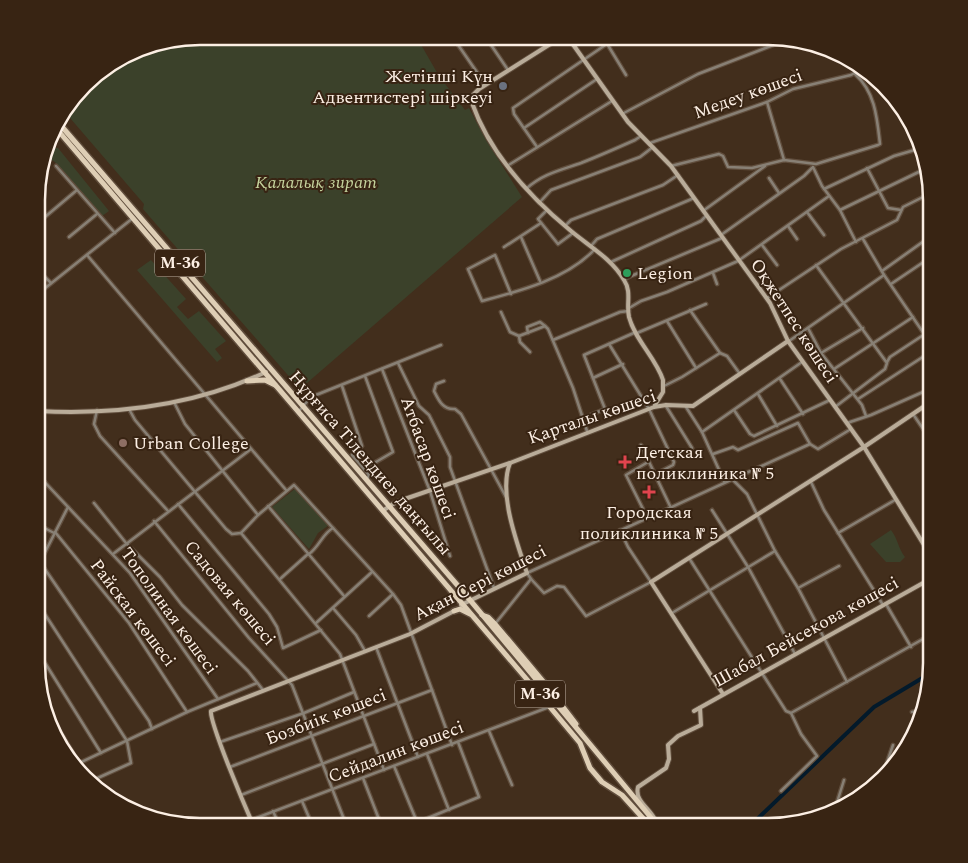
<svg xmlns="http://www.w3.org/2000/svg" width="968" height="863" font-family="Spectral,serif">
<style>
.green{fill:#3b412a}
.lines{fill:none;stroke-linecap:round;stroke-linejoin:round}
.river{stroke:#031a2b;stroke-width:4}
.street-casing{stroke:#604d3c;stroke-width:5}
.secondary-casing{stroke:#604d3c;stroke-width:6}
.primary-casing{stroke:#604d3c;stroke-width:8}
.street{stroke:#888075;stroke-width:2.5}
.secondary{stroke:#b9ac99;stroke-width:4}
.primary{stroke:#deceb5;stroke-width:5}
.worship-dot{fill:#6b7280;stroke:#382413;stroke-width:2}
.leisure-dot{fill:#2e9e5b;stroke:#382413;stroke-width:2}
.education-dot{fill:#8d6e63;stroke:#382413;stroke-width:2}
.health-dot{fill:#e0444e;stroke:#382413;stroke-width:2}
.labels{text-anchor:middle;dominant-baseline:central;stroke-width:4;stroke-linejoin:round;paint-order:stroke}
.shield{fill:#382413;stroke:#c1b2a5;stroke-width:1}
.shield-label{font-size:16px;font-weight:bold;fill:#fcefe4}
.poi-label{font-size:18px;fill:#fcefe4;stroke:#382413;text-anchor:start}
.street-label{font-size:18px;fill:#fcefe4;stroke:#382413}
.park-label{font-size:18px;font-style:italic;fill:#c4d29c;stroke:#382413}
.rim{fill:none;stroke:#fcefe4;stroke-width:2.5}
</style>
<rect width="100%" height="100%" fill="#422e1c"/>
<g class="green">
<polygon points="200,36 416,36 439,76 465,110 469,108 486,140 522,197 300,389 162,231 143,209 144,204 64,111 92,77 147,45"/>
<polygon points="52,148 58,148 109,211 102,216 55,162 50,159 49,153"/>
<polygon points="151,260 186,299 177,307 188,319 199,311 226,341 215,349 222,358 217,362 137,270"/>
<polygon points="296,488 329,525 318,533 309,549 272,507"/>
<path d="M 891,530 C 898,539 898,548 905,557 L 900,562 L 886,562 L 870,544 Z"/>
</g>
<g class="lines">
<polyline class="river" points="750,826 874,707 929,674"/>
<defs>
<g id="street">
<polyline points="452,36 485,84"/>
<polyline points="485,36 508,70"/>
<polyline points="700,40 706,37"/>
<polyline points="606,42 626,75"/>
<polyline points="491,44 502,36"/>
<polyline points="832,51 845,56"/>
<polyline points="767,102 784,160"/>
<polyline points="622,114 698,74 789,39"/>
<polyline points="524,128 597,79"/>
<polyline points="650,143 767,102 793,89 851,75 862,69"/>
<polyline points="537,147 514,114 513,108 617,37"/>
<polyline points="922,156 924,156"/>
<polyline points="56,166 115,233"/>
<polyline points="507,166 612,101"/>
<path d="M 671,166 L 719,154 L 723,156 L 728,167 L 752,168 L 784,160 L 816,164 L 878,145 L 880,144 C 877,117 875,92 855,74"/>
<polyline points="813,167 822,186 840,210 856,242"/>
<polyline points="867,168 888,208 901,210"/>
<polyline points="769,178 779,193"/>
<path d="M 526,189 C 542,174 561,170 581,163 C 599,156 617,148 635,140 L 641,136"/>
<polyline points="824,189 894,156 918,149"/>
<polyline points="539,203 551,190 640,157 653,147"/>
<polyline points="547,210 538,219 558,244 573,233"/>
<polyline points="840,210 927,168"/>
<polyline points="703,211 765,166"/>
<polyline points="807,212 824,235"/>
<polyline points="39,222 77,190"/>
<polyline points="565,226 571,220 663,185 678,175"/>
<polyline points="788,226 797,239"/>
<polyline points="721,235 804,176 812,168"/>
<polyline points="69,237 97,214"/>
<polyline points="521,237 540,281"/>
<polyline points="863,239 884,275 931,344"/>
<polyline points="762,245 777,265"/>
<polyline points="591,246 597,239 694,198"/>
<polyline points="504,247 541,223"/>
<polyline points="87,255 286,490"/>
<polyline points="611,262 701,221 706,216"/>
<polyline points="924,262 931,274"/>
<polyline points="816,265 887,363 885,369 835,407"/>
<polyline points="39,271 51,283"/>
<polyline points="882,271 931,236"/>
<polyline points="713,273 717,284"/>
<polyline points="624,279 722,238"/>
<polyline points="891,284 931,257"/>
<polyline points="39,293 133,218"/>
<path d="M 511,294 L 495,255 L 468,269 L 482,301 C 520,291 567,279 595,249"/>
<polyline points="767,298 841,249 897,220 903,207 931,193"/>
<polyline points="629,308 641,301 667,292 738,261 829,196"/>
<polyline points="690,310 720,353 727,356 740,374"/>
<polyline points="501,312 510,332 519,336 545,326 548,329 573,388 587,431"/>
<polyline points="667,321 696,368"/>
<polyline points="808,328 821,353 862,405 866,416"/>
<polyline points="528,333 527,327 540,322 545,326"/>
<polyline points="637,333 706,304"/>
<polyline points="519,336 520,342 530,352"/>
<polyline points="553,340 620,312 629,311"/>
<polyline points="789,341 884,275"/>
<polyline points="609,344 649,409 674,462 673,465 654,475"/>
<polyline points="821,353 863,328"/>
<polyline points="887,362 890,357 931,330"/>
<polyline points="398,363 419,406 429,415 450,457 450,467 494,588"/>
<polyline points="382,369 430,491 450,556"/>
<polyline points="834,369 913,317"/>
<polyline points="365,376 393,452 364,469 369,475 367,479"/>
<polyline points="593,378 623,364"/>
<polyline points="780,379 803,414"/>
<path d="M 444,381 L 436,384 L 434,391 C 439,401 443,410 455,409 L 461,414 L 506,497"/>
<polyline points="342,386 362,446 352,455 364,469"/>
<polyline points="664,386 682,377 720,353"/>
<polyline points="758,394 777,426"/>
<polyline points="858,399 932,351"/>
<polyline points="174,402 185,424 258,515"/>
<polyline points="666,406 692,448"/>
<polyline points="686,407 702,432 724,481"/>
<polyline points="129,409 135,420 226,529 232,534 241,533"/>
<polyline points="97,410 94,424 100,436 168,511"/>
<polyline points="734,410 750,434 754,436 830,400"/>
<polyline points="299,411 311,397 441,345"/>
<polyline points="913,414 932,442"/>
<polyline points="583,418 605,409 584,355 636,332"/>
<polyline points="847,423 871,415 932,388"/>
<polyline points="702,432 802,362"/>
<polyline points="641,445 670,506"/>
<polyline points="713,454 733,447 738,450 798,423 810,444 818,449 851,429"/>
<polyline points="38,475 130,573 218,699"/>
<polyline points="731,478 747,494 775,551 798,588 847,682"/>
<polyline points="811,482 824,510 883,605"/>
<polyline points="38,486 45,482"/>
<polyline points="94,503 126,543 160,577 182,605 248,671 263,690"/>
<polyline points="178,504 269,614 277,627 283,648 321,630"/>
<polyline points="268,506 344,596"/>
<polyline points="712,510 748,567 795,654"/>
<polyline points="647,517 626,475 648,462"/>
<polyline points="154,521 249,638 292,685 347,827"/>
<polyline points="37,524 54,533"/>
<polyline points="55,532 129,623 187,712"/>
<polyline points="241,533 340,654 384,770"/>
<polyline points="241,533 258,515 294,485 333,528"/>
<polyline points="838,533 895,500"/>
<polyline points="113,554 251,449"/>
<path d="M 309,554 C 319,547 323,533 333,528 L 393,594 L 401,605 L 452,745"/>
<polyline points="689,558 786,711 791,713 932,634"/>
<polyline points="40,562 149,721 152,729"/>
<polyline points="37,568 68,507"/>
<polyline points="280,579 308,554"/>
<polyline points="531,579 544,593 557,586 564,587 586,616 651,582 628,547 620,530"/>
<polyline points="798,588 839,566"/>
<polyline points="37,602 127,741 131,763 91,781"/>
<polyline points="886,604 911,647"/>
<polyline points="333,608 356,635 365,651"/>
<polyline points="672,613 775,551"/>
<polyline points="369,616 393,594"/>
<polyline points="316,623 372,572"/>
<polyline points="495,624 531,579 527,573 810,444"/>
<polyline points="376,647 418,757"/>
<polyline points="37,650 101,753"/>
<polyline points="43,703 79,763"/>
<polyline points="912,712 921,710"/>
<polyline points="489,731 512,785"/>
<polyline points="220,742 304,713 354,692"/>
<polyline points="427,754 449,810"/>
<polyline points="73,766 187,712 257,683"/>
<polyline points="394,766 417,822"/>
<polyline points="230,767 432,690"/>
<polyline points="363,778 382,827"/>
<polyline points="881,780 893,745"/>
<polyline points="781,791 817,756 801,734 791,713"/>
<polyline points="241,795 374,744"/>
<polyline points="302,801 313,827"/>
<polyline points="273,811 280,827"/>
<polyline points="834,812 844,780"/>
<polyline points="251,820 549,707"/>
<polyline points="406,827 479,797 458,742"/>
</g>
<g id="secondary">
<path d="M 563,36 L 479,89 L 473,95 L 472,103 C 490,154 530,197 571,231 C 589,246 612,259 624,280 C 632,292 626,304 629,317 C 635,340 656,358 663,380 L 663,392 L 655,405"/>
<polyline points="567,36 628,122 671,166 770,303 788,341 864,447 932,558"/>
<path d="M 38,411 C 115,415 196,405 266,372"/>
<polyline points="384,510 396,502 510,463"/>
<path d="M 461,605 L 527,573 C 517,543 498,493 510,463 L 654,407 L 666,405 L 693,406 L 788,341"/>
<polyline points="723,694 651,582 864,447 932,401"/>
<polyline points="694,711 932,578"/>
<path d="M 656,822 C 652,809 634,802 638,787 L 666,768 L 669,759 L 668,745 L 678,736 L 701,725 L 700,708"/>
<path d="M 254,827 C 247,811 209,722 211,711 L 410,634 L 456,610"/>
<polyline points="500,827 507,822 511,824 510,827"/>
</g>
<g id="primary">
<polyline points="57,121 465,594 658,826"/>
<polyline points="55,127 524,676 580,743 590,768 602,782 622,795 650,826"/>
<polyline points="247,381 265,380 275,385"/>
<polyline points="454,611 460,609 470,614"/>
<polyline points="482,615 488,617 495,624 547,686 576,724"/>
</g>
</defs>
<use href="#street" class="street-casing"/>
<use href="#secondary" class="secondary-casing"/>
<use href="#primary" class="primary-casing"/>
<use href="#street" class="street"/>
<use href="#secondary" class="secondary"/>
<use href="#primary" class="primary"/>
</g>
<circle class="worship-dot" cx="503" cy="86" r="5"/>
<circle class="leisure-dot" cx="627" cy="273" r="5"/>
<circle class="education-dot" cx="123" cy="443" r="5"/>
<g class="health-dot">
<path d="M622.5 454.5h5v5h5v5h-5v5h-5v-5h-5v-5h5z"/>
<path d="M646.5 484.5h5v5h5v5h-5v5h-5v-5h-5v-5h5z"/>
</g>
<g class="labels">
<g class="shield">
<rect x="155" y="249.5" width="50" height="27" rx="4"/>
<rect x="515" y="680.5" width="50" height="27" rx="4"/>
</g>
<g class="shield-label">
<text x="180" y="263">M-36</text>
<text x="540" y="694">M-36</text>
</g>
<g class="poi-label">
<text x="493" y="76" text-anchor="end">Жетінші Күн<tspan x="493" dy="21">Адвентистері шіркеуі</tspan></text>
<text x="637" y="273">Legion</text>
<text x="133" y="443">Urban College</text>
<text x="636" y="452">Детская<tspan x="636" dy="21">поликлиника № 5</tspan></text>
<text x="649" y="512" text-anchor="middle">Городская<tspan x="649" dy="21">поликлиника № 5</tspan></text>
</g>
<g class="street-label">
<text transform="translate(748 94) rotate(-20)">Медеу көшесі</text>
<text transform="translate(794 321) rotate(57)">Оқжетпес көшесі</text>
<text transform="translate(592 417) rotate(-19)">Қарталы көшесі</text>
<text transform="translate(428 458) rotate(70)">Атбасар көшесі</text>
<text transform="translate(370 463) rotate(49)">Нұрғиса Тілендиев даңғылы</text>
<text transform="translate(480 583) rotate(-27)">Ақан Сері көшесі</text>
<text transform="translate(230 593) rotate(50)">Садовая көшесі</text>
<text transform="translate(169 611) rotate(54)">Тополиная көшесі</text>
<text transform="translate(133 613) rotate(53)">Райская көшесі</text>
<text transform="translate(806 632) rotate(-29)">Шабал Бейсекова көшесі</text>
<text transform="translate(326 717) rotate(-21)">Бозбиік көшесі</text>
<text transform="translate(396 752) rotate(-21)">Сейдалин көшесі</text>
</g>
<g class="park-label">
<text x="316" y="182">Қалалық зират</text>
</g>
</g>
<path d="M0 0H968V863H0ZM200 45H768A155 155 0 0 1 923 200V663A155 155 0 0 1 768 818H200A155 155 0 0 1 45 663V200A155 155 0 0 1 200 45Z" fill="#382413" fill-rule="evenodd"/>
<path class="rim" d="M200 45H768A155 155 0 0 1 923 200V663A155 155 0 0 1 768 818H200A155 155 0 0 1 45 663V200A155 155 0 0 1 200 45Z"/>
</svg>
